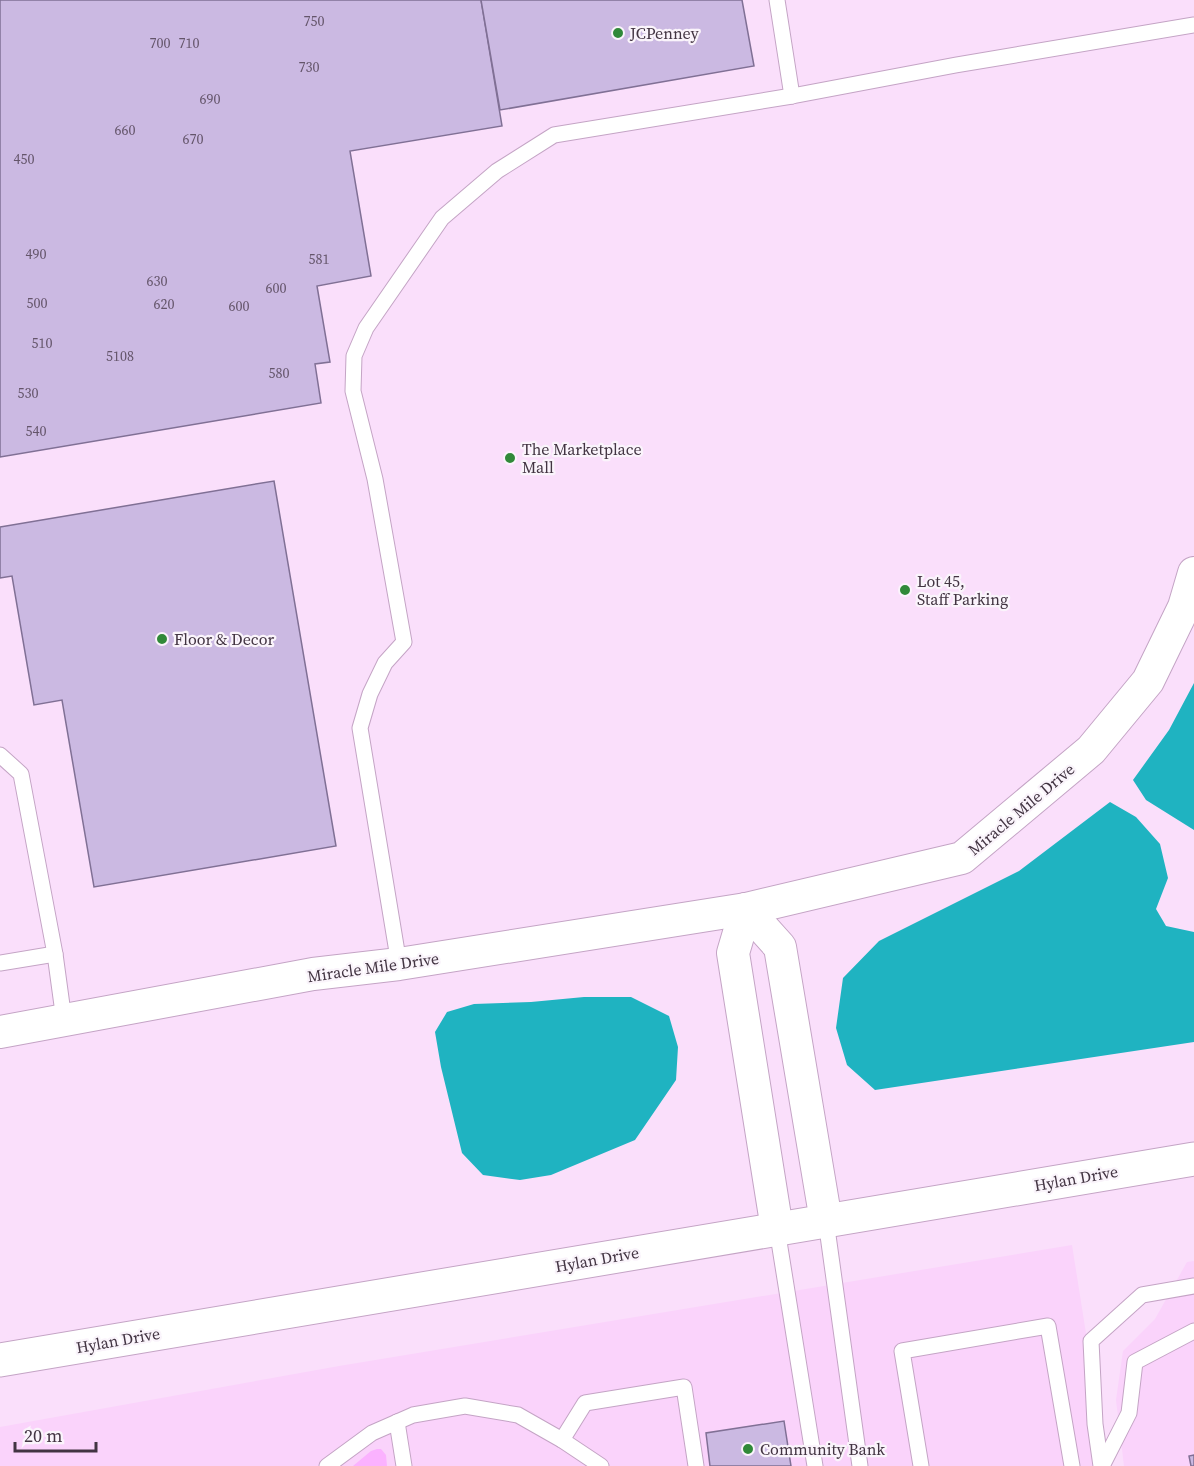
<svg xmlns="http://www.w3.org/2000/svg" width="1194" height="1466" font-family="'Source Serif 4',serif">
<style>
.built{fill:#fad3fb}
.green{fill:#fbb2ff}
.water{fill:#1fb3c1}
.building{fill:#cbb9e2;stroke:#807095;stroke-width:1.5}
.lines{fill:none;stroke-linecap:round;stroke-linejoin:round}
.lane-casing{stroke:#c4a4c5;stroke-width:17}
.street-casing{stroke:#c4a4c5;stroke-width:34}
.secondary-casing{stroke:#c4a4c5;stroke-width:35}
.lane{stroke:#fff;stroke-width:15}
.street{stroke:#fff;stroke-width:32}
.secondary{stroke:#fff;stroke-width:33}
.poi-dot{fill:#308939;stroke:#faf4fb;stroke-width:2}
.labels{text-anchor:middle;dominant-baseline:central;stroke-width:4.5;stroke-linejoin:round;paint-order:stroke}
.number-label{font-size:14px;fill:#64556a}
.poi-label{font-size:16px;fill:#423442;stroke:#faf4fb;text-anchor:start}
.street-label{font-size:16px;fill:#423442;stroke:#faf4fb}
</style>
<rect width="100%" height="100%" fill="#fadffb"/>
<g class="built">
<polygon points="1072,1245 1107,1466 0,1466 0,1427 339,1366"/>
<polygon points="1194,1261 1194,1466 1124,1466 1116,1400 1123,1351 1155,1319 1187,1262"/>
</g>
<polygon class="green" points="377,1449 381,1449 386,1455 387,1466 353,1466 371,1451"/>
<g class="water">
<polygon points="1194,683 1194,830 1146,800 1133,780 1169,730"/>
<polygon points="1110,802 1136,817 1160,844 1168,878 1156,909 1166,926 1194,932 1194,1042 875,1090 847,1065 836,1028 843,978 879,941 1019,871"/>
<polygon points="584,997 631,997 669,1016 678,1047 676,1080 635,1140 551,1175 520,1180 483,1175 462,1153 441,1067 435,1032 447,1012 474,1004 531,1002"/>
</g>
<g class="building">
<polygon points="0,0 481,0 502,126 350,151 371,276 317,286 330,362 315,364 321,403 0,457"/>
<polygon points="481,0 742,0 754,66 500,110"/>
<polygon points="274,481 336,846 94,887 62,700 34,705 12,576 0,578 0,527"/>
<polygon points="784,1421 791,1466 710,1466 706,1433"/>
<polygon points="1194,1455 1194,1466 1191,1466 1189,1456"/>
</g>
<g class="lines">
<defs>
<g id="lane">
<polyline points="777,0 792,96"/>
<polyline points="0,755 21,774 55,954 64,1020"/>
<polyline points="0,963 55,954"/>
<polyline points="399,964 360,728 370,694 385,663 404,642 375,479 353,391 354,356 366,328 442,218 497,171 554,135 792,96 956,65 1194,25"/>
<polyline points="826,1221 860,1466"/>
<polyline points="777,1229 815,1466"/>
<polyline points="397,1422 404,1466"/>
<polyline points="562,1440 585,1403 684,1387 696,1466"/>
<polyline points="327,1466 372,1433 413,1415 465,1406 518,1415 562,1440 601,1466"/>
<polyline points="921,1466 902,1351 1048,1326 1072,1466"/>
<polyline points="1101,1466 1095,1424 1091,1341 1142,1295 1194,1286"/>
<polyline points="1102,1466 1129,1413 1135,1362 1194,1331"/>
</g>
<g id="street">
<polyline points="746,909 780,947 826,1221"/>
<polyline points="746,909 733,953 777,1229"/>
<polyline points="0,1032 313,974 399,964 746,909 962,858 1091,750 1148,681 1184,607 1194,573"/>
</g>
<polyline id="secondary" points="0,1360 1194,1159"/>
</defs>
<use href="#lane" class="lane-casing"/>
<use href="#street" class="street-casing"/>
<use href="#secondary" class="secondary-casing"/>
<use href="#lane" class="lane"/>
<use href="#street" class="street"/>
<use href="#secondary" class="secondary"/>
</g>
<g class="poi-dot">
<circle cx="618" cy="33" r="6"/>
<circle cx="510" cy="458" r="6"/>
<circle cx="905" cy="590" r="6"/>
<circle cx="162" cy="639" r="6"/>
<circle cx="748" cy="1449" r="6"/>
</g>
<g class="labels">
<g class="number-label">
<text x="314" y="21">750</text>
<text x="160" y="43">700</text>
<text x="189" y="43">710</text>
<text x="309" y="67">730</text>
<text x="210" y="99">690</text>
<text x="125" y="130">660</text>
<text x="193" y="139">670</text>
<text x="24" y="159">450</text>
<text x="36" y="254">490</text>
<text x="319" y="259">581</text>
<text x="157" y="281">630</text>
<text x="276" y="288">600</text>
<text x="37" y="303">500</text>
<text x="164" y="304">620</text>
<text x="239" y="306">600</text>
<text x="42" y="343">510</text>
<text x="120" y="356">5108</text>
<text x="279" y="373">580</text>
<text x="28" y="393">530</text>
<text x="36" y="431">540</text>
</g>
<g class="poi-label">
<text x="630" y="33">JCPenney</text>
<text x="522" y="449">The Marketplace<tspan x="522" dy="18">Mall</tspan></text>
<text x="917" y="581">Lot 45,<tspan x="917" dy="18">Staff Parking</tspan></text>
<text x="174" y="639">Floor &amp; Decor</text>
<text x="760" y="1449">Community Bank</text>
</g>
<g class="street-label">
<text transform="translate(1021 809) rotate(-40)">Miracle Mile Drive</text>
<text transform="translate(373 967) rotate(-8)">Miracle Mile Drive</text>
<text transform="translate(1076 1178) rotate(-10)">Hylan Drive</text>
<text transform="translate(597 1259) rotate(-10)">Hylan Drive</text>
<text transform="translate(118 1340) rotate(-10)">Hylan Drive</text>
</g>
</g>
<path d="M15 1442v9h81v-9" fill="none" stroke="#423442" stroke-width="3"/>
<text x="24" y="1442" font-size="18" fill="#423442" stroke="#faf4fb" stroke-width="4.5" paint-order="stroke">20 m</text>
</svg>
